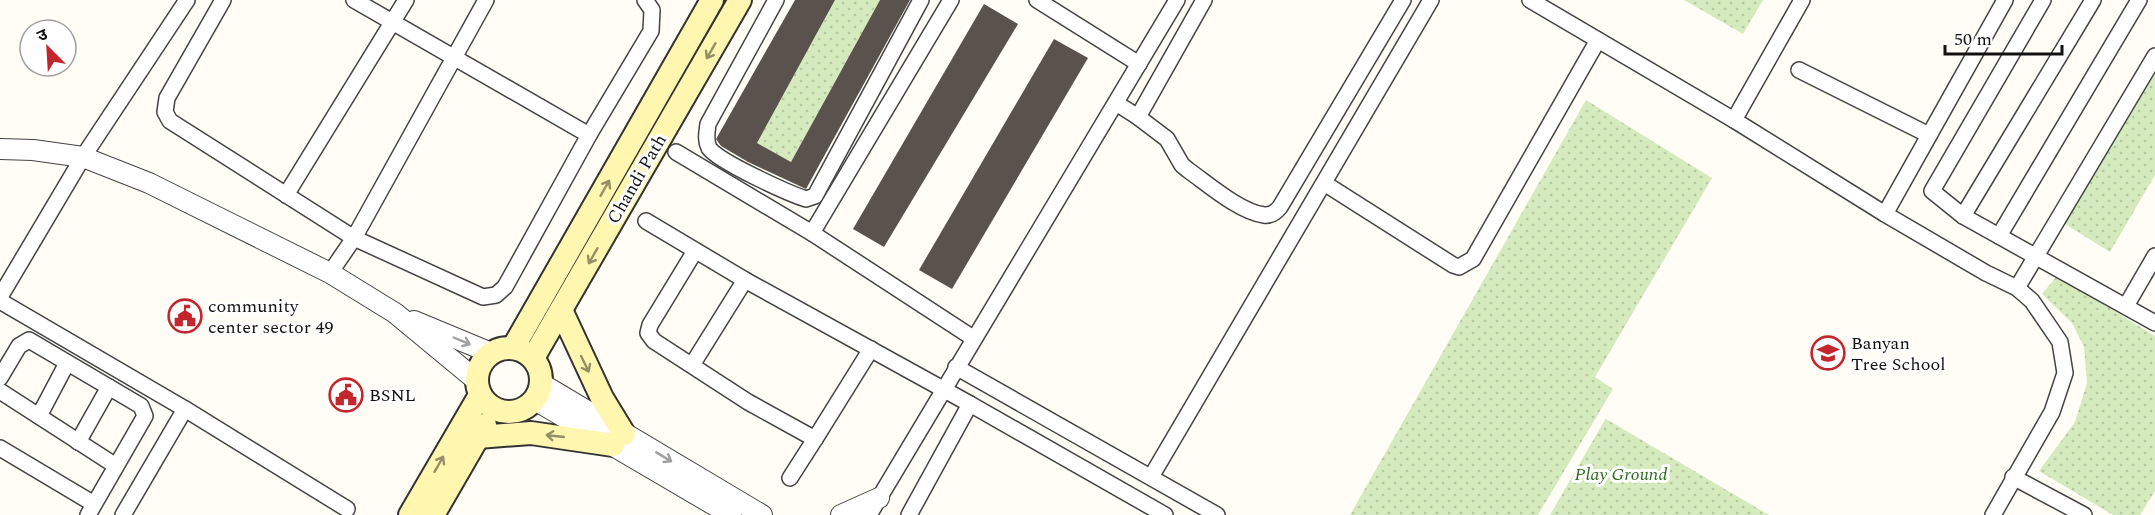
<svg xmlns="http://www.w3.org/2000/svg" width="2155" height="515" font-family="Spectral,'Noto Sans Devanagari',serif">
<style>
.park{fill:url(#park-dots)}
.building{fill:#5a524d}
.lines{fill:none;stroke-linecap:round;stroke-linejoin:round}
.minor-casing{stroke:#444;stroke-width:18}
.tertiary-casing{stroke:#444;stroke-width:22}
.secondary-casing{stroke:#333;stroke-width:26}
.minor{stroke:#fff;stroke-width:15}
.tertiary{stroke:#fff;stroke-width:20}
.secondary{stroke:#fff6b0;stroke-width:22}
.oneway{stroke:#948f68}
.oneway2{stroke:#a0a0a0}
.labels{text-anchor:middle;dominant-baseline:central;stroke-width:6;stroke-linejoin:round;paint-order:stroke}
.street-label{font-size:18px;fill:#111;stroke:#fff}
.poi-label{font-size:18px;fill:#111;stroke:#fff;text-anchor:start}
.park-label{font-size:18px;font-style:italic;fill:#2f6b1f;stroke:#fff}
</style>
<defs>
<pattern id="park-dots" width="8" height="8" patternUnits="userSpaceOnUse" patternTransform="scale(1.5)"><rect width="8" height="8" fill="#d5ebbd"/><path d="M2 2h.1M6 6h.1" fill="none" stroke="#b6c8a1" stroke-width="1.8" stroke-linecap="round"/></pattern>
</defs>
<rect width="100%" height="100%" fill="#fffdf5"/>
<g class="park">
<polygon points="835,0 880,0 791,162 757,143"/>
<polygon points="1684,0 1763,0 1743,34"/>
<polygon points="2155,68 2155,175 2110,252 2065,224"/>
<polygon points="1586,100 1712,178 1595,377 1613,389 1538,515 1350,515"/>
<polygon points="2057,276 2155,336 2155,491 2140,515 2113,515 2039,471 2075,422 2087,383 2084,347 2072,323 2042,294"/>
<polygon points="1606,418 1606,419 1769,515 1550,515"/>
</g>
<g class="building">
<polygon points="795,0 835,0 757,143 791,162 880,0 910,0 806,189 748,162 721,146 716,139"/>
<polygon points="984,4 1018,24 884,247 853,229"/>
<polygon points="1054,39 1088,58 952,289 919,270"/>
</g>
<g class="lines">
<defs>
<g id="minor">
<polyline points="223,0 167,98 165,112 170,121 354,238 483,297 496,295 505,287 589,135 651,31 652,10 645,0"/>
<polyline points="354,0 589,135"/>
<path d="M 776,0 L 708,124 C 707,132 705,140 709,148 C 719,162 788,193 806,199 L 815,196 L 921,0"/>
<polyline points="1037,0 1139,64"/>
<polyline points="1530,0 1734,120 1885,214 1986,273 2017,288 2032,301 2060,342 2065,373 2052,412 1993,515"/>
<polyline points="2043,0 1932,191 1963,216 2155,323"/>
<polyline points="1799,70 1929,135"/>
<polyline points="1116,103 1138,117 1204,0"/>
<path d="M 1138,117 L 1167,139 L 1182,165 L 1188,170 C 1208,184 1240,212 1264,215 C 1271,216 1276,212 1280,207 L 1403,0"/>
<polyline points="1734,120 1802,0"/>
<polyline points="676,152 812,233 973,338"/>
<polyline points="1324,183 1453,265 1459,267 1473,259 1598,40"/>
<polyline points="286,195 406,0"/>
<polyline points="1885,214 2005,0"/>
<polyline points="1963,216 2093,0"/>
<polyline points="646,221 745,280 970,404"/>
<polyline points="812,233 951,0"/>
<polyline points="1999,236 2139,0"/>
<polyline points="695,251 650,325 648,333 654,341 748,402 815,439 871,349"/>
<polyline points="330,273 354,238 486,0"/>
<polyline points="2017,288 2155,56"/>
<polyline points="0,297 83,157 187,0"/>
<polyline points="0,301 185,409 347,509"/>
<polyline points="2126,306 2155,256"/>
<polyline points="692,365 745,280"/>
<polyline points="956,367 1217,515"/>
<polyline points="0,378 19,346 29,340 141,406 145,416 88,515"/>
<polyline points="0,391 116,466"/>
<polyline points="39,416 67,363"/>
<polyline points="78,442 109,387"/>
<polyline points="0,448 94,504"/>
<polyline points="1151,477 1431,0"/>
<polyline points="2013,477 2084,515"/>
<polyline points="790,478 815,439"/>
<polyline points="123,515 185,409"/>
<polyline points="869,515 1177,0"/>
<polyline points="909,515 970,404 1165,515"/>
</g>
<g id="tertiary">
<polyline points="0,149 33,150 83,157 149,183 330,273 395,313 476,380"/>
<polyline points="414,321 491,353"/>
<polyline points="542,384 762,515"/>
<polyline points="535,400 731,515"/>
<polyline points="841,515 879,498"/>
</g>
<g id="secondary">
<polyline points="561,310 602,398 624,434"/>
<circle cx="509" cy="380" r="32"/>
<polyline points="513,348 712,0"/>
<polyline points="533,358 740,0"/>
<polyline points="478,437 531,433 613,445"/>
<polyline points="410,515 480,395"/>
<polyline points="433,515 485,425"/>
</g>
</defs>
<use href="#minor" class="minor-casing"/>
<use href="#tertiary" class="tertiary-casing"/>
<use href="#secondary" class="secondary-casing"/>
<use href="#minor" class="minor"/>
<use href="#tertiary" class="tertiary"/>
<use href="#secondary" class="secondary"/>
</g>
<defs><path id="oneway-shaft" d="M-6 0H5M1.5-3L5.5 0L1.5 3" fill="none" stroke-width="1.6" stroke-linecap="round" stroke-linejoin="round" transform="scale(1.5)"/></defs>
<g class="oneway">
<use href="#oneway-shaft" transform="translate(711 51) rotate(120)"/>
<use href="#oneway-shaft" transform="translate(605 188) rotate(-60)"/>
<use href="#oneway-shaft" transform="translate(593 256) rotate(120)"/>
<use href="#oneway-shaft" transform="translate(585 364) rotate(64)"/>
<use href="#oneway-shaft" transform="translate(555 436) rotate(-174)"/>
<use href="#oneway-shaft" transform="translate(439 464) rotate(-60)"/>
</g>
<g class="oneway2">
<use href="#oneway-shaft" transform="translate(462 341) rotate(23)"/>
<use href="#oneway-shaft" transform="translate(664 457) rotate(31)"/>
</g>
<defs>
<symbol id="civic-ring" viewBox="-11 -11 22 22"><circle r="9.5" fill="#fff" stroke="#c4262e" stroke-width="1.5"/><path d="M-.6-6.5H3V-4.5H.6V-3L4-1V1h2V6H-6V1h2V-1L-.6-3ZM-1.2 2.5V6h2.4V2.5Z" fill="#c4262e"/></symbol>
<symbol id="school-ring" viewBox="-11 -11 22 22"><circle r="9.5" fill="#fff" stroke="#c4262e" stroke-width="1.5"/><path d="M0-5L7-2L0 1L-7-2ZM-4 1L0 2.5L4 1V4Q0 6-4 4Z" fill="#c4262e"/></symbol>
</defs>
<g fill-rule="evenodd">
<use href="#civic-ring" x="166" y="297" width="38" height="38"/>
<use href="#school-ring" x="1809" y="334" width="38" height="38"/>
<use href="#civic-ring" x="327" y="376" width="38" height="38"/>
</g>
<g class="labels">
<g class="street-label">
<text transform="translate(637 179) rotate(-60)">Chandi Path</text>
</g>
<g class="poi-label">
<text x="208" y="306">community<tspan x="208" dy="21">center sector 49</tspan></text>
<text x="1851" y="343">Banyan<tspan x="1851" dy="21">Tree School</tspan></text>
<text x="369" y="395">BSNL</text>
</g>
<g class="park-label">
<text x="1621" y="474">Play Ground</text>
</g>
</g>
<g transform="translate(48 48) rotate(336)"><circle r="28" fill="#ffffff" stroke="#a0a0a0" stroke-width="1.5"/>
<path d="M0-4.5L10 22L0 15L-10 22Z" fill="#c4262e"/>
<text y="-9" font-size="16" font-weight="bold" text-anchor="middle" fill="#111111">उ</text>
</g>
<path d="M1945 45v9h117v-9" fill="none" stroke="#111111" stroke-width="3"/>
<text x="1954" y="45" font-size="18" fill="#111111" stroke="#ffffff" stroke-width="4.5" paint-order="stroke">50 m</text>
</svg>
